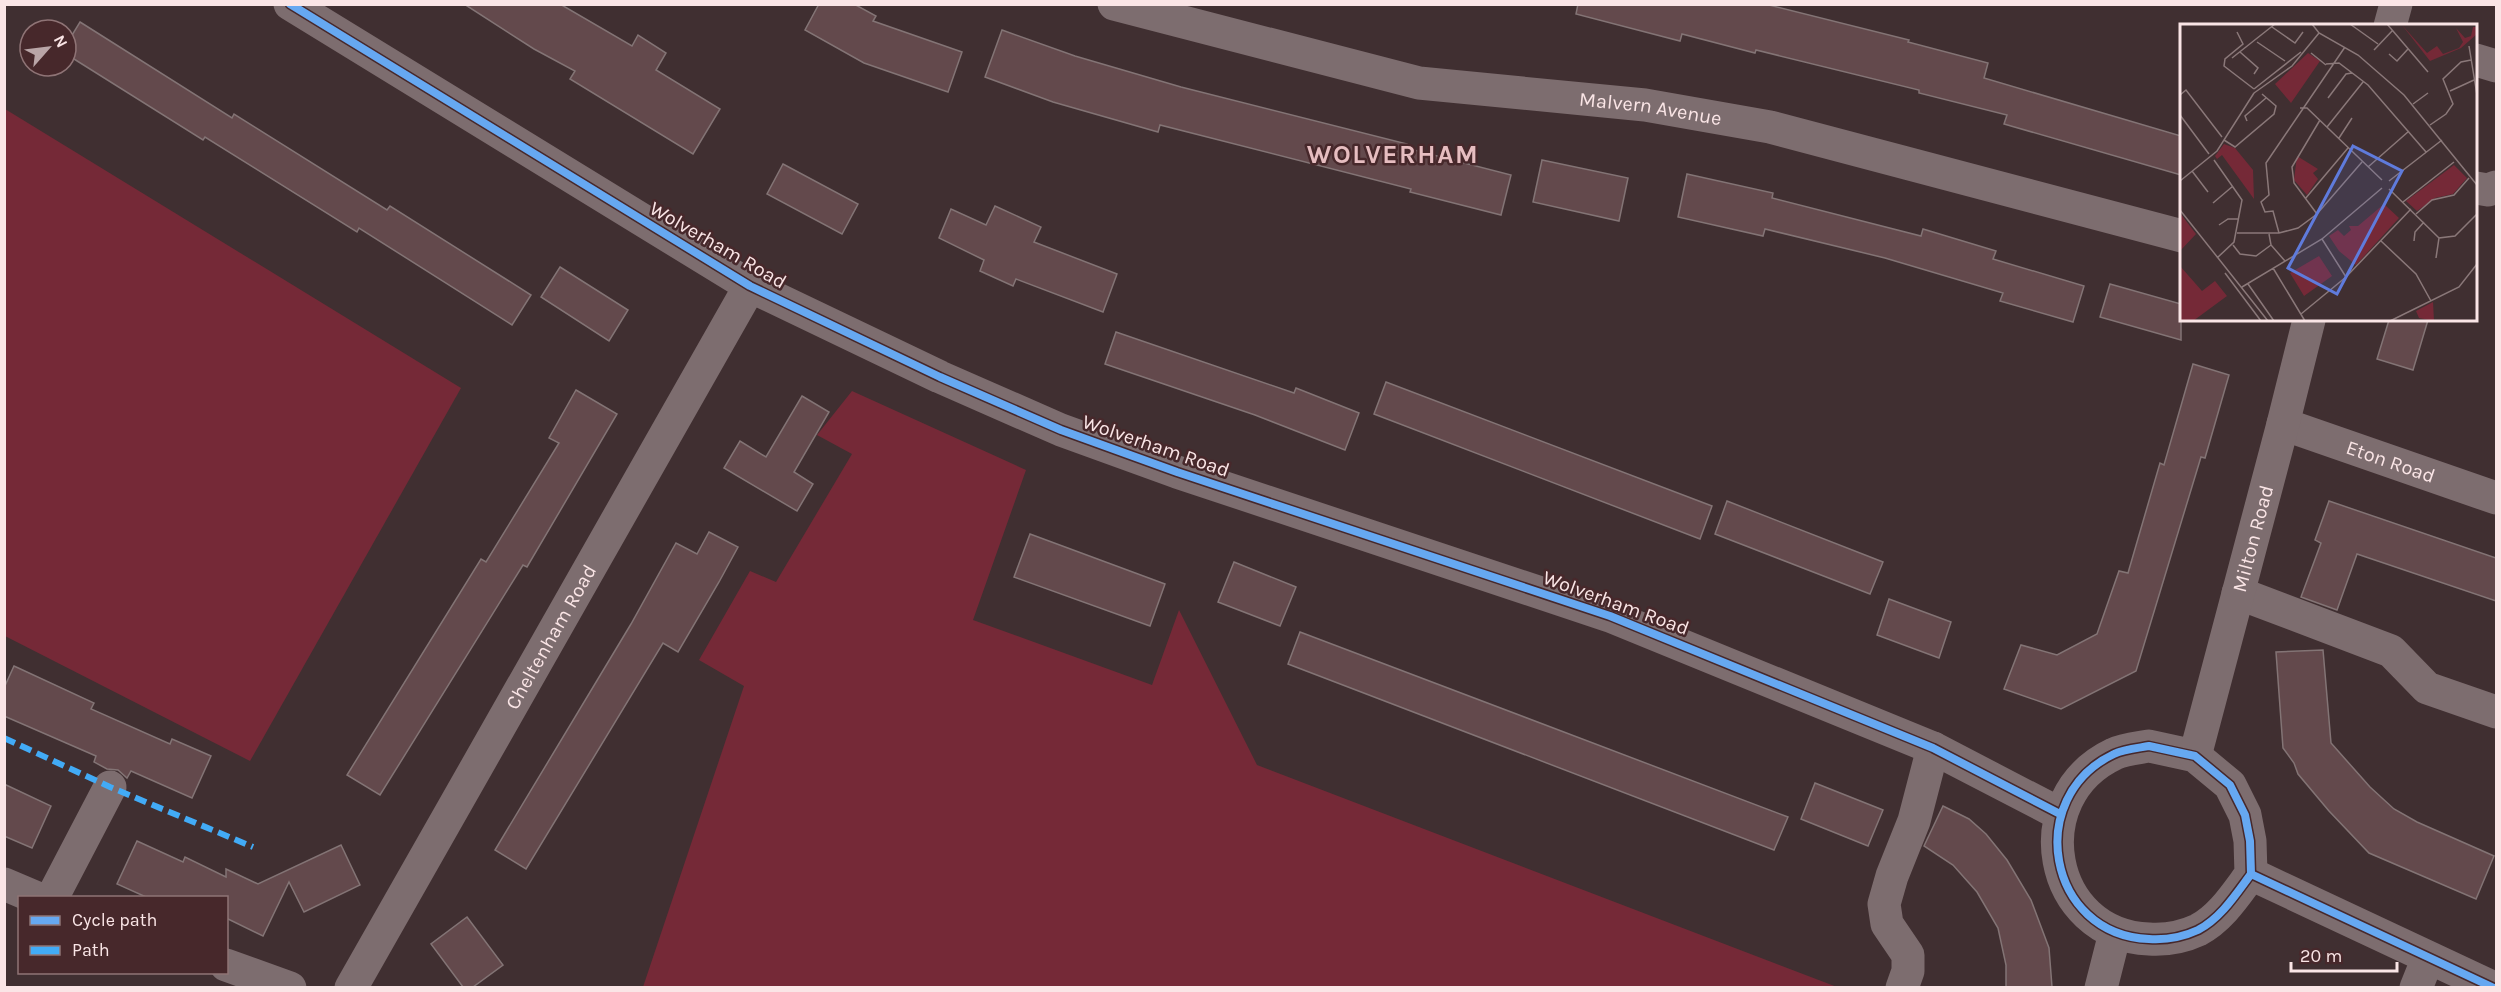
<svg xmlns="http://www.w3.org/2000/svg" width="2501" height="992" font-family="Karla,sans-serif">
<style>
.green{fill:#752937}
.building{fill:#63494c;stroke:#837475;stroke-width:1.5}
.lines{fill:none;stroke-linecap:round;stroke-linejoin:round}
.minor{stroke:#7d6d6f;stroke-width:33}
.quiet{stroke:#42abf6;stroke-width:6;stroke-dasharray:12 6;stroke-linecap:butt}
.cycleway-casing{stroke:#47282b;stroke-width:11}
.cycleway{stroke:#66a8f1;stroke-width:8}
.labels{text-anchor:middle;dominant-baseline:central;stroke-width:5;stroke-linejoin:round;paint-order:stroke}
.street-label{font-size:20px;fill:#fae5e6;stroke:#47282b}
.district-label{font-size:26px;font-weight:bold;letter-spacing:1.5px;fill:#e6bdc0;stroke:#47282b}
.inset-road{fill:none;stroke:#8a7879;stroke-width:1.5}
.view{fill:#5f7bdc;fill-opacity:0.15;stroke:#5f7bdc;stroke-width:3}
.inset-edge{fill:none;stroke:#fae5e6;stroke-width:3}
</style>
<rect width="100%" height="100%" fill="#402f31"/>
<g class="green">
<polygon points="5,109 461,388 250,761 5,636"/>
<polygon points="852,391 1026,470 973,620 1152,685 1179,610 1257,765 1837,987 643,987 744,686 699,660 750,571 776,582 852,454 817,435"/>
</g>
<g class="building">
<polygon points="464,4 560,4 632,46 638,35 666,53 656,70 720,109 693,154 570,79 575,71 534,49"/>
<polygon points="819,4 854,4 876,16 873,21 962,52 948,92 864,63 805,30"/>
<polygon points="1578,4 1765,4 1909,40 1908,42 1988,63 1984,78 2181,136 2181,175 2004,124 2007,115 1919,93 1919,90 1756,50 1755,53 1682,34 1680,41 1576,14"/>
<polygon points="80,22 232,118 234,114 387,210 390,206 531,295 512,325 359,228 357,232 205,137 203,140 66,54 66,45"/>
<polygon points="1002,30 1075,56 1181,87 1407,144 1406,148 1511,175 1501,215 1410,192 1411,189 1160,125 1158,132 1053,102 985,77"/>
<polygon points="1542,160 1628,178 1619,221 1533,202"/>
<polygon points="783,164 858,204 842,234 767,194"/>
<polygon points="1687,174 1773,193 1772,198 1921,236 1923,229 1996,251 1993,259 2084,286 2073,322 2000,301 2003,293 1885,258 1765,229 1763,236 1678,217"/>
<polygon points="995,206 1041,227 1034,242 1117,274 1103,312 1016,279 1013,286 980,271 984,260 939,238 951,209 986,225"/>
<polygon points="560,267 628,310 609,341 541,297"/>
<polygon points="2110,284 2181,304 2181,340 2100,317"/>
<polygon points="2389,320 2428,320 2413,370 2377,359"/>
<polygon points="1116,332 1294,393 1296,388 1359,413 1345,450 1255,415 1105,364"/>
<polygon points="2193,364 2229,375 2205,458 2201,457 2136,671 2061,709 2004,689 2021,645 2057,655 2097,634 2119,571 2128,573 2160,463 2164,465"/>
<polygon points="1386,382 1712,506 1700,539 1374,414"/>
<polygon points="576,390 617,414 527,567 523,565 380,795 347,775 481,559 486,562 559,443 549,438"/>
<polygon points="802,396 829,412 794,472 813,484 797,511 724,468 740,441 766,457"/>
<polygon points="1727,501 1883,562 1870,594 1715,534"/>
<polygon points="2329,501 2496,558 2496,601 2357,554 2337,610 2301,597 2321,543 2315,540"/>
<polygon points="709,532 738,547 719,582 678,652 663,643 526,869 495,850 631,624 676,543 697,554"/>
<polygon points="1030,534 1165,584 1150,626 1014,577"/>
<polygon points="1234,562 1296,587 1280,626 1218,602"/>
<polygon points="1889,599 1951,622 1939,658 1877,635"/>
<polygon points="1300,632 1788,817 1774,850 1288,664"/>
<polygon points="2323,650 2331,743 2370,787 2394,809 2417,822 2494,856 2476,899 2369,853 2329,811 2298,774 2294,763 2283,748 2276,652"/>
<polygon points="14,666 94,703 91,709 170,744 172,739 211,756 192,798 131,771 127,778 118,770 107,769 94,762 96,756 4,716 4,688"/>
<polygon points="1815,783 1883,810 1868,846 1801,819"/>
<polygon points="4,784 51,806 32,848 4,836"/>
<polygon points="1943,806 1969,819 1986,834 2007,860 2031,900 2049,948 2052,987 2006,987 2006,965 1998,928 1977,892 1953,865 1924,846"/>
<polygon points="137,841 183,862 185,857 226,877 226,869 258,884 341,845 360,885 304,912 289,882 263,936 226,918 226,897 146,897 117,884"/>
<polygon points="467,917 503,965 473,987 463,987 431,944"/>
</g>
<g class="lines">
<g class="minor">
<polyline points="290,4 750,286 940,377 1061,430 1177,472 1610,616 1933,748 2060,814"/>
<path id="s1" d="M 1114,4 L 1419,83 L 1645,105 L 1770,127 L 2182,236"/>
<polyline points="2390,26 2396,4"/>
<polyline points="2476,60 2496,66"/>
<polyline points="2476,188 2488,190 2496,187"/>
<path id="s2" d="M 2283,424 L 2496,498"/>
<polyline points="2238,593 2391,651 2427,688 2496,712"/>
<path d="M 2149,746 L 2195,756 L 2230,785 L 2245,815 L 2250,841 L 2251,874 C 2236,894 2221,918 2198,930 C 2183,937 2165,940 2149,939 C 2047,935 2023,797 2114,754 C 2124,749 2138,748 2149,746 Z"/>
<path id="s3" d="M 2195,756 L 2283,424 L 2309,320"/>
<polyline points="2251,874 2494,988"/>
<polyline points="4,884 37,898"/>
<polyline points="52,898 110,787"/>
<polyline points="226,965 290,988"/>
<path id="s4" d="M 351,988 L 750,286"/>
<polyline points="1902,988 1908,971 1908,955 1887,924 1884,904 1892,876 1914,821 1933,748"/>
<polyline points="2101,988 2115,933"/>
<polyline points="2416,988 2428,958"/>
</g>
<polyline class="quiet" points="4,738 110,787 253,847"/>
<defs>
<g id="cycleway">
<polyline points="290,4 750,286 940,377 1061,430 1177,472 1610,616 1933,748 2060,814"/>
<path d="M 2149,746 L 2195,756 L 2230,785 L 2245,815 L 2250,841 L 2251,874 C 2236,894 2221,918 2198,930 C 2183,937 2165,940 2149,939 C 2047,935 2023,797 2114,754 C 2124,749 2138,748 2149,746 Z"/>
<polyline points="2251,874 2494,988"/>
</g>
</defs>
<use href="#cycleway" class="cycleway-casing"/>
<use href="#cycleway" class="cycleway"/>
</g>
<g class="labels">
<g class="street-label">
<text stroke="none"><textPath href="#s1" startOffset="548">Malvern Avenue</textPath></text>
<text transform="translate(718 245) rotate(30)">Wolverham Road</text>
<text transform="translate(1156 446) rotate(19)">Wolverham Road</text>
<text stroke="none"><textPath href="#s2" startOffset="114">Eton Road</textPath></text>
<text stroke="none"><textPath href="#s3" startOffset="225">Milton Road</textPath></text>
<text transform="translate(1616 603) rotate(20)">Wolverham Road</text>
<text stroke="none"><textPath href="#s4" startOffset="404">Cheltenham Road</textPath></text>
</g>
<g class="district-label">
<text x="1393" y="154">WOLVERHAM</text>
</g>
</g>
<g transform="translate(2180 24)">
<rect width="297" height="297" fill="#402f31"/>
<path d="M 222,1 L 247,29 L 257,22 L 263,30 L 279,24 L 283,18 L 276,4 L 285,14 L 291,12 L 293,3 L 297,3 L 297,10 L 281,24 L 250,37 ZM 128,29 L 140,37 L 111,79 L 95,60 ZM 44,120 L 55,124 L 73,146 L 74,175 L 42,131 L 37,135 L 35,132 ZM 117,132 L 138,145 L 133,149 L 138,155 L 127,171 L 114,156 ZM 274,141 L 287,154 L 273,170 L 255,174 L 237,187 L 226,177 ZM 204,180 L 219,194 L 176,241 L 159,227 L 149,212 L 158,206 L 164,212 L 171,206 L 169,202 L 178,202 ZM 0,189 L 16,210 L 0,227 ZM 139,232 L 152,252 L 124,272 L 110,249 ZM 0,242 L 22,267 L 35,257 L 47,272 L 13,297 L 0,297 ZM 253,278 L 254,297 L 239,294 L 236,287 Z" fill="#752937"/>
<path class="inset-road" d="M 132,0 L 139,9 L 178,31 L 224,71 L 297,161M 170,0 L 198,20M 207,0 L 248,48M 92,3 L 115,19 L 123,8M 57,8 L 63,20 L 45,35 L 44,42 L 74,65M 77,18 L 105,37M 289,22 L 297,71M 194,26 L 213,6M 60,28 L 78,44 L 74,50M 131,29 L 146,41M 209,30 L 217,37 L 228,25M 52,34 L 95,0M 146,40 L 159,39 L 188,61 L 246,128M 74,65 L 121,28M 270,67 L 294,56M 74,69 L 112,42 L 139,9M 0,71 L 6,66 L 42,113M 148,74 L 166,50 L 172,49M 233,80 L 248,69M 120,84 L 127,84 L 202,156M 0,91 L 29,130M 67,97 L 65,92 L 86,74M 250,101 L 266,90 L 273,80 L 263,55 L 281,38 L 291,36M 147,103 L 183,58M 159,114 L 172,94M 44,116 L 55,123 L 94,90 L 96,82 L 82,70M 34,136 L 62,176 L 54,218 L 37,234M 188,143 L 229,107M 12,147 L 28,168M 0,157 L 37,127 L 74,69M 209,157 L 262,116M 209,165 L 259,214M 125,175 L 168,124M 223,178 L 274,138M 33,179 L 53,162M 0,186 L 88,297M 137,190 L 114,159 L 112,143 L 140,96M 236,190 L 252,176 L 274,171 L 289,154M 39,201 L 48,195 L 59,195M 57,209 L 99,209 L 118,204 L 137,190 L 182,138M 99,209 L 93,187 L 85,188 L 81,178 L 89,171 L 86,139 L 165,23M 89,210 L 91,221 L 105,237M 142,215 L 166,253M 201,217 L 236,250 L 251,277M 234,217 L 235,208 L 244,198M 53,221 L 60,230 L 76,232 L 91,221M 256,234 L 259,214 L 275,212 L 297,190M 93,244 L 125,297M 45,249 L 81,297M 68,260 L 94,297M 62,263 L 142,215 L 202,164M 121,290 L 166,253 L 231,185M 210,297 L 279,263 L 297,240"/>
<path class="view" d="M 173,122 L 222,147 L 157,270 L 108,244 Z"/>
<rect width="297" height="297" class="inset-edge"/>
</g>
<rect width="2501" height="992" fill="none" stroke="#fae5e6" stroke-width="12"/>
<rect x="18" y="896" width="210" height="78" fill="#47282b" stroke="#8f7476" stroke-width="1.5"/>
<rect x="30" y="916" width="30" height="9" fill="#66a8f1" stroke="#8f7476" stroke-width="1.5"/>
<text x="72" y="926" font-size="18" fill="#fae5e6">Cycle path</text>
<rect x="30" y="946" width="30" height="9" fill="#42abf6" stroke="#8f7476" stroke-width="1.5"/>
<text x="72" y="956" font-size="18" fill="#fae5e6">Path</text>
<g transform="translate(48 48) rotate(62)"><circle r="28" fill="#47282b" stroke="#8f7476" stroke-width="1.5"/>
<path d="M0-4.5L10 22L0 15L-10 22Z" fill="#b9a5a7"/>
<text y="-9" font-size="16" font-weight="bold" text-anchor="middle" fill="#fae5e6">N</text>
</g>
<path d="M2291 962v9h106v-9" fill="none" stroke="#fae5e6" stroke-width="3"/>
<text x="2300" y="962" font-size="18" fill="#fae5e6" stroke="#47282b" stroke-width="4.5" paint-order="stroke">20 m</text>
</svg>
